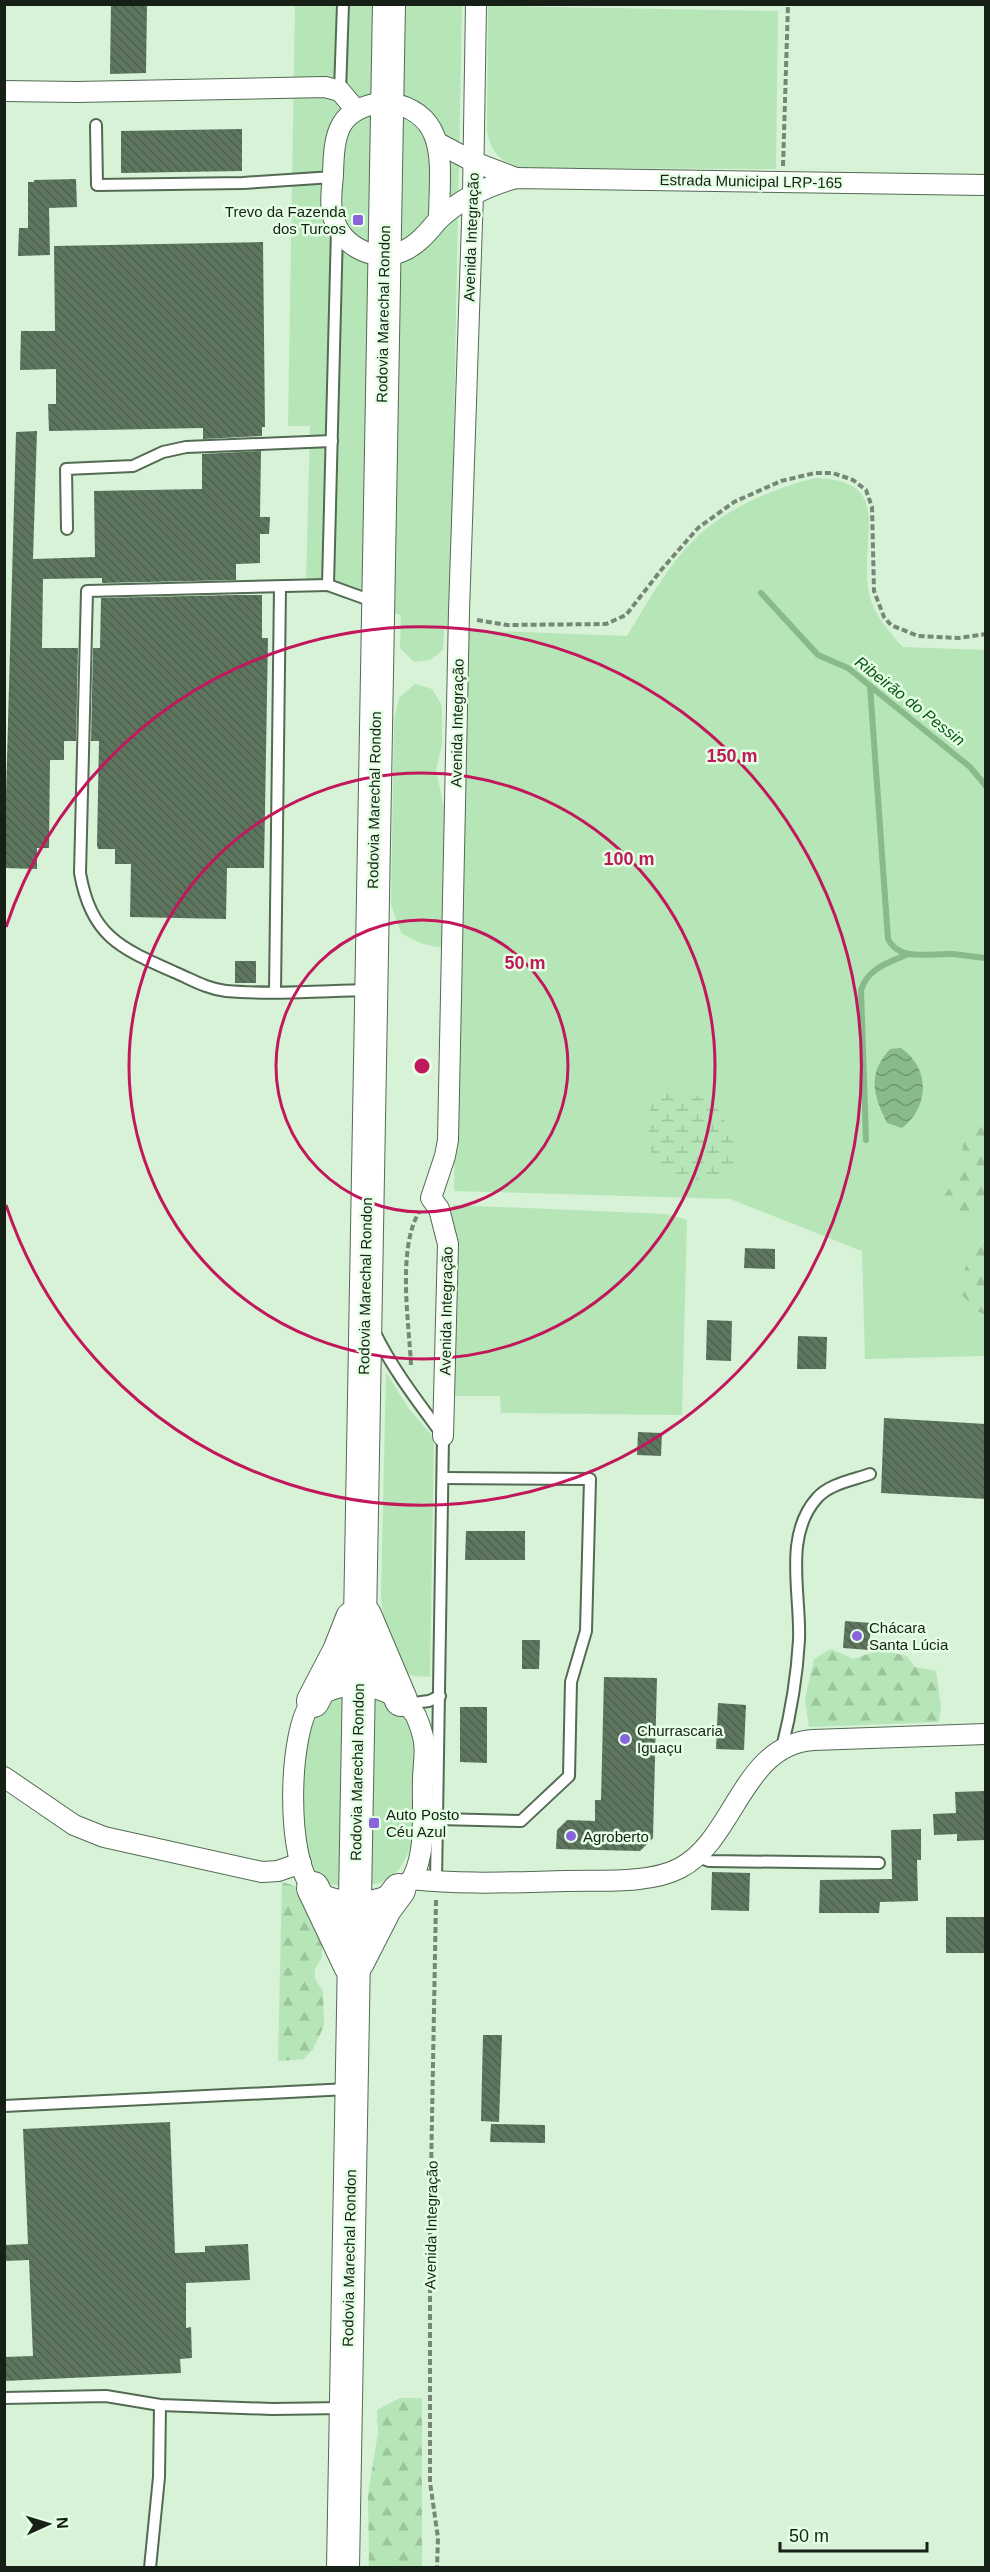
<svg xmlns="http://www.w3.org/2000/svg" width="990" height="2572" font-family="Arial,sans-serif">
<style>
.grass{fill:#b6e5b7}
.forest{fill:url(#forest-firs)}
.wetland{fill:url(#wetland-marsh)}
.water{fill:url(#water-waves)}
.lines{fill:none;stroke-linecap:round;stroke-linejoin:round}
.stream{stroke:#89ba8a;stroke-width:6}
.building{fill:url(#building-back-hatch)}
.service-casing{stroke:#536a53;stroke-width:14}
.minor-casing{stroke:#536a53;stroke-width:22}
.primary-casing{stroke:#536a53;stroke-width:34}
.path{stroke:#758875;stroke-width:4;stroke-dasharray:6 3;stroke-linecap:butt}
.service{stroke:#fff;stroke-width:10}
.minor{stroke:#fff;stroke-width:20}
.primary{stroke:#fff;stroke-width:32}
.ring{fill:none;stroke:#c2185b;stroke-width:3}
.poi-dot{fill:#8a63dd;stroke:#e4ffe4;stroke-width:2}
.labels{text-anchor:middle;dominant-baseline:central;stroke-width:5;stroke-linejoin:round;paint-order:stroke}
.street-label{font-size:15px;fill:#162016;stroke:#e4ffe4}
.poi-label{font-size:15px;fill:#162016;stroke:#e4ffe4;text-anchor:start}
.water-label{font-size:16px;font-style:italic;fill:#0a5518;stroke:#e4ffe4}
.centre{fill:#c2185b;stroke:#e4ffe4;stroke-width:3}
.ring-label{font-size:18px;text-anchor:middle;font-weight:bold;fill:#c2185b;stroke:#e4ffe4;stroke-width:5;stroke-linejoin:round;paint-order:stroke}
</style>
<defs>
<pattern id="forest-firs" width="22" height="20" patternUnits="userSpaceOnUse" patternTransform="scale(1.5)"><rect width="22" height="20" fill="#b6e5b7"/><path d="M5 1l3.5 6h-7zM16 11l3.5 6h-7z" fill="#9cc49d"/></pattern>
<pattern id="wetland-marsh" width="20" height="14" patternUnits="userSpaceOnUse" patternTransform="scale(1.5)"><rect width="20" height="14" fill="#b6e5b7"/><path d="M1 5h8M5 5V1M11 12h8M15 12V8" fill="none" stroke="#9cc49d"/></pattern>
<pattern id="water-waves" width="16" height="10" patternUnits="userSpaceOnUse" patternTransform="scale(1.5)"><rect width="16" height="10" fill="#89ba8a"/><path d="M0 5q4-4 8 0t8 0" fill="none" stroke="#6f9770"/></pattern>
<pattern id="building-back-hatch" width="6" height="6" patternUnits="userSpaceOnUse" patternTransform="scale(1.5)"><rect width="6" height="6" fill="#5e765f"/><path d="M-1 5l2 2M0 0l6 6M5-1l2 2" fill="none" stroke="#4d604d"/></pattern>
</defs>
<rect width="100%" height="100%" fill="#d7f2d7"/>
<g class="grass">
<polygon points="295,5 462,5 450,629 444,628 443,650 430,660 414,662 400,648 401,615 306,587 310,426 288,426"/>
<path d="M 488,6 L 778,11 L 776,169 L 521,168 C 500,162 491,152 487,131 Z"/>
<path d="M 815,478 C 897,480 858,538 869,593 C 873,613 889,632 903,647 L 985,650 L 985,1115 C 957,1123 966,1155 957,1176 C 953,1183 948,1189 944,1196 L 985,1193 L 985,1240 L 969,1255 L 977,1311 L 985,1315 L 985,1356 L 865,1359 L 862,1251 L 730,1199 L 454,1191 L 458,944 L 456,947 C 431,948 422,945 401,933 L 391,904 L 394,720 L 399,698 L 415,684 L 432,689 L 442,706 L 442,744 L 436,770 L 444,808 L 461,812 L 464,630 L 627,636 C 648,602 667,566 696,538 C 726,508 775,488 815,478 Z"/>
<polygon points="453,1205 666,1214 687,1220 682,1415 501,1413 500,1396 452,1396 449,1220"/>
<polygon points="386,1372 409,1409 434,1438 430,1677 414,1676 406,1673 384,1621 381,1597"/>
<path d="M 336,1697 L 380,1698 L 400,1712 L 410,1726 L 415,1744 L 413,1837 C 409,1855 400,1874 382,1882 C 375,1885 366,1884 358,1885 C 332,1886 315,1887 305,1859 L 300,1754 L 315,1711 Z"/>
</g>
<g class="forest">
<path d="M 985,1115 L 985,1193 L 970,1213 L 951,1215 L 944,1196 C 948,1189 953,1183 957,1175 C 966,1155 957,1123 985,1115 Z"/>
<polygon points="985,1240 985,1315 977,1311 959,1292 969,1255"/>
<polygon points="831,1649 853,1659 880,1650 907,1656 915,1667 936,1671 941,1706 939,1722 809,1727 805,1699 814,1659"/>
<polygon points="282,1882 302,1888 322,1928 322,1957 315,1969 315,1979 323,1991 324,2026 313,2049 304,2059 278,2061"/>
<polygon points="400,2398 422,2398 422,2567 369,2567 368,2494 378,2433 377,2410"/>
</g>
<path class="wetland" d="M 665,1090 L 706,1098 L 720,1112 L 737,1143 L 738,1159 L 730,1174 C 706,1184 676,1182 653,1170 L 647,1117 L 654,1099 Z"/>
<path class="water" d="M 901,1048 C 930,1068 930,1106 902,1128 L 887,1123 C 873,1095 867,1074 890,1049 Z"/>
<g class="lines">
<g class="stream">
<polyline points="761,593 818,655 848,668 970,767 986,786"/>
<path d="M 870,686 L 888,939 C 899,962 931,953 952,954 C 963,955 975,957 986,958"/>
<path d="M 866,1140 L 861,990 C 868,968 888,963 908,954"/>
</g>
</g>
<g class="building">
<polygon points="111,4 147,4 146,73 110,74"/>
<polygon points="242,129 242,171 121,173 121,131"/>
<polygon points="76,179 77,207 49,208 50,255 18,256 19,228 28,228 28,182 34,182 34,180"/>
<polygon points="263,242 265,427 262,427 262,436 203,439 203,428 49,431 48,404 56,404 56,369 20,370 21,331 55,331 54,246"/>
<polygon points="37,431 33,559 95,557 94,491 202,489 202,454 261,451 260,517 270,517 269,534 260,534 260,563 236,564 236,580 102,583 102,578 43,579 42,648 78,648 76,741 64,741 64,760 50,760 49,848 37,848 37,869 4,868 16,432"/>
<polygon points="235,595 262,595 262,638 268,638 264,868 227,868 226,919 130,917 131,864 115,864 115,849 98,849 97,845 99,741 91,741 93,648 100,648 101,598"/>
<rect x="235" y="961" width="21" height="22"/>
<polygon points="745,1248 775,1249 775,1269 744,1268"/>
<polygon points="707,1320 732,1321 731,1361 706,1360"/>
<polygon points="798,1336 827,1337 826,1369 797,1369"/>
<polygon points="884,1418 986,1424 986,1499 881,1493"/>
<polygon points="638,1432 662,1433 661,1456 637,1455"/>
<polygon points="466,1531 525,1531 525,1560 465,1560"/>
<polygon points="845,1621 871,1623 869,1650 843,1648"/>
<polygon points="522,1640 540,1640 539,1669 522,1669"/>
<polygon points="604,1677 657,1678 653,1838 640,1851 556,1849 557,1830 567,1820 595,1821 595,1800 601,1800"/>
<polygon points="718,1703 746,1705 744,1750 716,1749"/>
<polygon points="460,1707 487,1707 487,1763 460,1762"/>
<polygon points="984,1791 985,1840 957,1841 957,1834 934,1835 933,1814 956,1813 955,1792"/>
<polygon points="921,1829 921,1860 917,1860 918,1901 880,1902 879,1913 819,1913 820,1880 892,1879 891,1830"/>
<polygon points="712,1872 750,1873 749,1911 711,1910"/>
<rect x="946" y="1917" width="40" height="36"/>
<polygon points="483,2035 502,2035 499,2122 481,2121"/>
<polygon points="170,2122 175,2253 205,2252 205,2246 248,2244 250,2280 186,2283 186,2328 191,2327 192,2358 180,2359 181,2373 4,2381 4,2357 33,2356 29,2260 4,2261 4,2245 28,2244 23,2129"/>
<polygon points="491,2124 545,2125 545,2143 490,2142"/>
</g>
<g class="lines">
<defs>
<g id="service">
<polyline points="340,91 343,4"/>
<polyline points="96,125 97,185 243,183 333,177"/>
<polyline points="337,230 328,585 375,602"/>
<polyline points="67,529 66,469 133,466 163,452 186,447 332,441"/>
<path d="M 328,585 L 87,591 L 80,873 C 91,936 120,948 174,972 C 191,979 207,989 226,991 C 272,995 321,991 367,990"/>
<polyline points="275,992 280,587"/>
<path d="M 375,1333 C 393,1370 419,1403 443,1436 L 436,1882"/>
<polyline points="406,1704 429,1701 440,1696"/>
<path d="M 782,1748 C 791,1712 797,1676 799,1640 C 801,1594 783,1536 817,1498 C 829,1484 853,1480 870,1474"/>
<polyline points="437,1819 521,1821 569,1776 571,1682 586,1631 590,1479 443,1478"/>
<polyline points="698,1857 709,1861 879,1863"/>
<polyline points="4,2106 348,2089"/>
<polyline points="4,2398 106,2396 160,2405 272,2409 343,2408"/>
<polyline points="150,2568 159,2477 160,2405"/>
</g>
<g id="minor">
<polyline points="4,91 76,92 325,87 340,91 356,110"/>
<path d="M 387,102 C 452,113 439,168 439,219 C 429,231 417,246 401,252 C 371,263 338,244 332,212 C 330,201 332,187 333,175 C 334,133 337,107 387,102 Z"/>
<polyline points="438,143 474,162 516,178"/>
<path d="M 439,219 C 462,198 486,186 516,178 L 986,185"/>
<polyline points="443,1436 448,1244 439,1209 431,1198 445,1156 448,1140 459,611 473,193 476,4"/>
<path d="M 358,1685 C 380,1688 404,1695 416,1716 C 419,1723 423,1735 424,1742 C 426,1754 423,1767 423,1779 C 422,1809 427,1849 413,1877 C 404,1894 374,1902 357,1902 C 343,1902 325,1898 314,1889 C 285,1864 288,1729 312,1702 C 325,1689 341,1686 358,1685 Z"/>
<polyline points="4,1777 74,1825 104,1837 262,1872 278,1871 301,1863"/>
<path d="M 412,1879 C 464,1885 516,1882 567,1881 C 600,1880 650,1884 680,1868 C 735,1839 742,1745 813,1740 L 986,1734"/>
</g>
<g id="primary">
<polyline points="365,1615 401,1700"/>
<polyline points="313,1701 339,1651 352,1618"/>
<polyline points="313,1888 350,1966"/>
<polyline points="358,1962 385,1909 399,1890"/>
<polyline points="343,2568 389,4"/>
</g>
</defs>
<use href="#service" class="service-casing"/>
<use href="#minor" class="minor-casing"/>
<use href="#primary" class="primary-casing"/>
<g class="path">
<polyline points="783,166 788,4"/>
<polyline points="477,620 507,625 606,624 626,615 662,569 698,528 734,502 781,481 815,473 833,473 853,480 866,490 872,507 874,591 884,617 891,625 918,636 959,638 986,634"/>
<path d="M 411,1365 C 409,1322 397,1250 419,1212"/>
<polyline points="436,1900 430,2228 430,2482 438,2538 437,2568"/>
</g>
<use href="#service" class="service"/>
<use href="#minor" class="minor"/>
<use href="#primary" class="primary"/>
</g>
<g class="ring">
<circle cx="422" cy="1066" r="146"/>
<circle cx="422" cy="1066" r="293"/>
<path d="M6 927A439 439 0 1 1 6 1205"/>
</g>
<g class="poi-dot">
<rect x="352" y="214" width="12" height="12" rx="3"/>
<circle cx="857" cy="1636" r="6"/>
<circle cx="625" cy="1739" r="6"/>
<rect x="368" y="1817" width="12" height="12" rx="3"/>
<circle cx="571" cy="1836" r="6"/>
</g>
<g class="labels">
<g class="street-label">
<text transform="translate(751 181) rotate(1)">Estrada Municipal LRP-165</text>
<text transform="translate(471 237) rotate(-88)">Avenida Integração</text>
<text transform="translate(383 314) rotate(-89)">Rodovia Marechal Rondon</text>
<text transform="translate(457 723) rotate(-89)">Avenida Integração</text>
<text transform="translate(374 800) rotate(-89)">Rodovia Marechal Rondon</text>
<text transform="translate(365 1286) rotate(-89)">Rodovia Marechal Rondon</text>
<text transform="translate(446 1311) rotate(-89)">Avenida Integração</text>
<text transform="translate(357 1772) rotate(-89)">Rodovia Marechal Rondon</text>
<text transform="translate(431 2225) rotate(-89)">Avenida Integração</text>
<text transform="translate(349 2258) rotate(-89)">Rodovia Marechal Rondon</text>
</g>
<g class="poi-label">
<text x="346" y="211" text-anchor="end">Trevo da Fazenda<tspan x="346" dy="17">dos Turcos</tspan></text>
<text x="869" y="1627">Chácara<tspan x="869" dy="17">Santa Lúcia</tspan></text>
<text x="637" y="1730">Churrascaria<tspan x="637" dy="17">Iguaçu</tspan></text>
<text x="386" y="1814">Auto Posto<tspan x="386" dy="17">Céu Azul</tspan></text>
<text x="583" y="1836">Agroberto</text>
</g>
<g class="water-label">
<text transform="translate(910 701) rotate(38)">Ribeirão do Pessin</text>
</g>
</g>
<circle cx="422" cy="1066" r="9" class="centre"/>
<g class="ring-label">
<text x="732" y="762">150 m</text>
<text x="629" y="865">100 m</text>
<text x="525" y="969">50 m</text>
</g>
<rect width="990" height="2572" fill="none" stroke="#162016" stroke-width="12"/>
<g transform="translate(48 2524) rotate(86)" stroke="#e4ffe4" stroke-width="4.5" paint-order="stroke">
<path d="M0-4.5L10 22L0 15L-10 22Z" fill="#162016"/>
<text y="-9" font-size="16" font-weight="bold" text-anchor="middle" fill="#162016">N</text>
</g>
<path d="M780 2542v9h147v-9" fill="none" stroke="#162016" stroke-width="3"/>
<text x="789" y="2542" font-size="18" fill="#162016" stroke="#e4ffe4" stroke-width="4.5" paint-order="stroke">50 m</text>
</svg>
